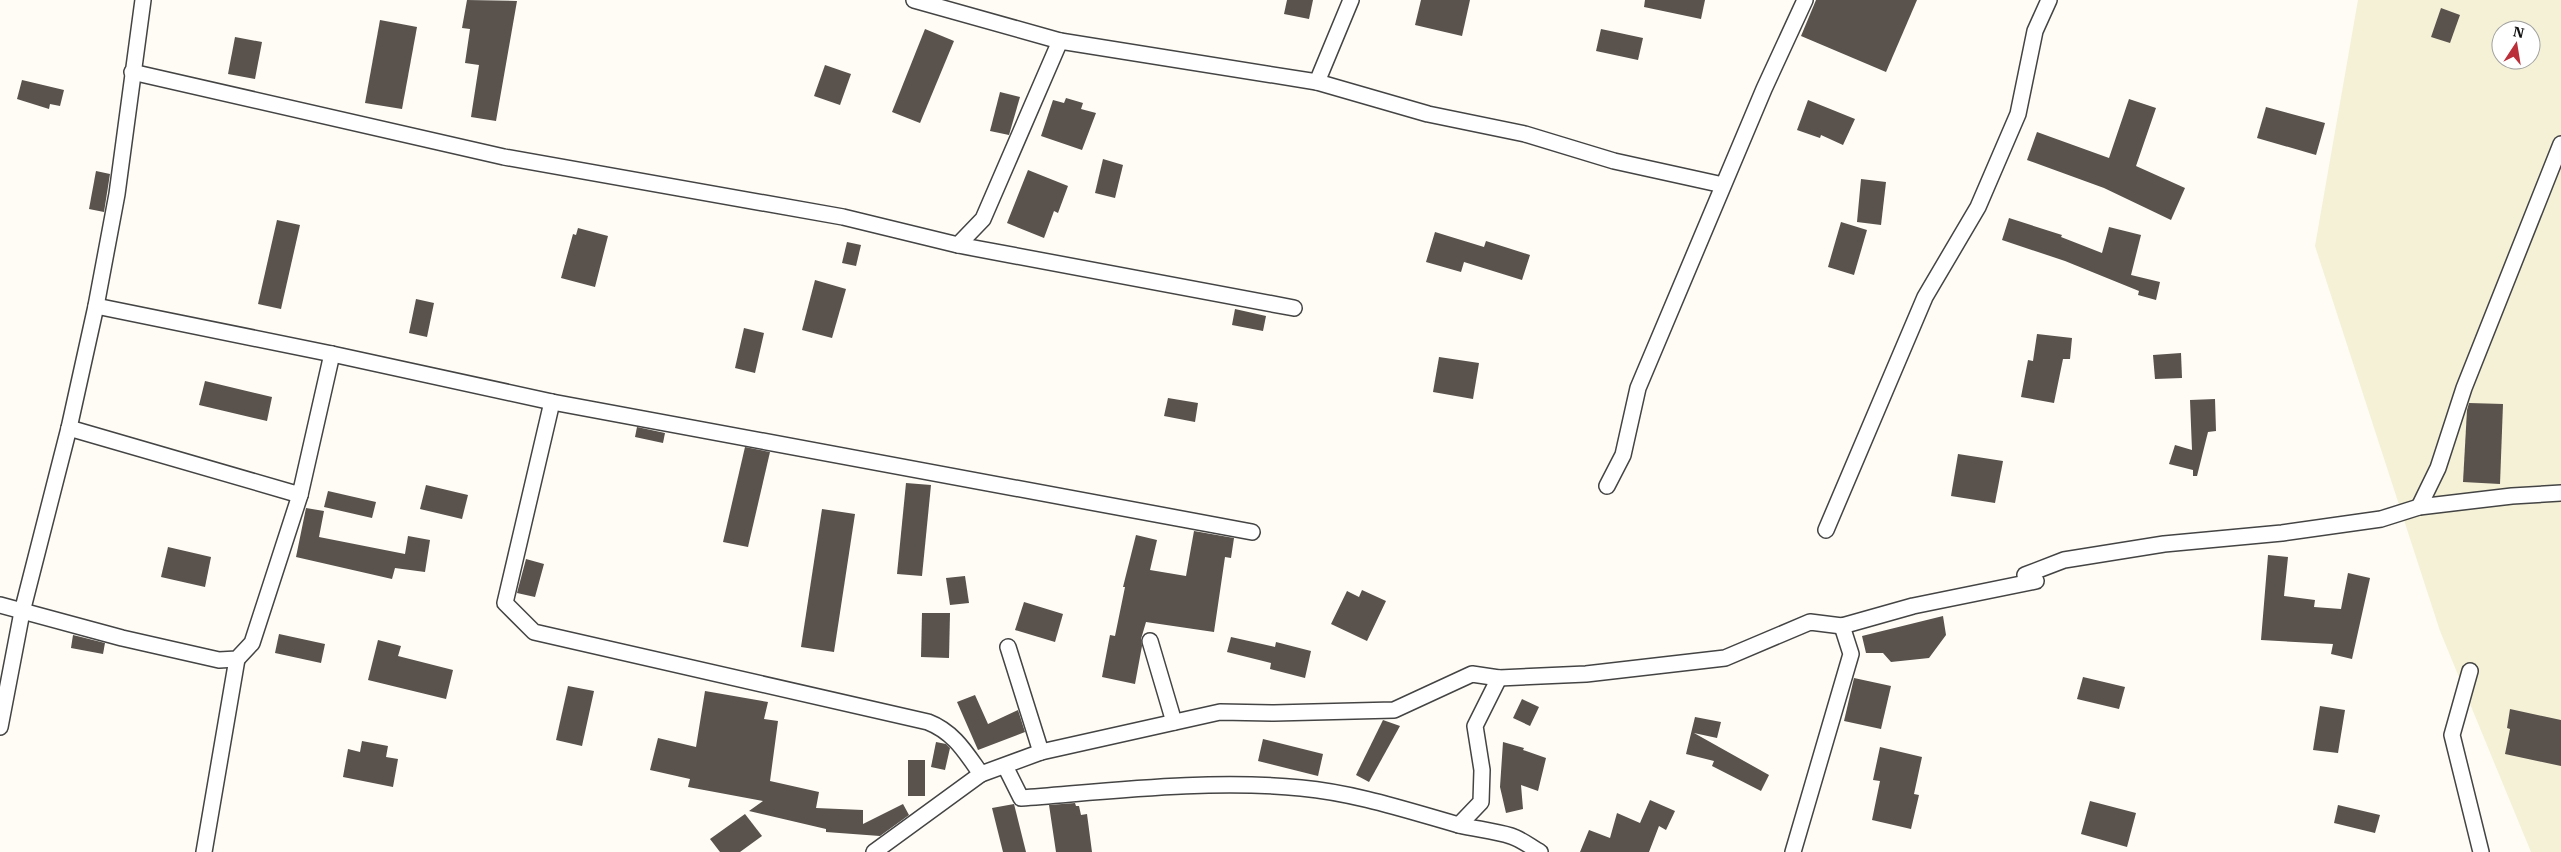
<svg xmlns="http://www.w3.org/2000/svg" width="2561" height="852" font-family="'IBM Plex Serif',serif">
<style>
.farmland{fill:#f4f1d6;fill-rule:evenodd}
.building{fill:#59524d}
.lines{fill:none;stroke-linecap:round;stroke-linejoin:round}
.street-casing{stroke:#444;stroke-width:18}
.street{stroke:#fff;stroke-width:15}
</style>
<rect width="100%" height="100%" fill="#fefcf5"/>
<path class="farmland" d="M 2358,0 L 2561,0 L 2561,852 L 2531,852 L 2440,631 L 2315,246 ZM 2501,30 L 2531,30 L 2531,60 L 2501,60 Z"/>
<g class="building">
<polygon points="467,0 517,1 496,121 471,117 479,65 465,63 470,29 462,28"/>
<polygon points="1287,0 1313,0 1309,19 1284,14"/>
<polygon points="1421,0 1470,0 1462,36 1415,25"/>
<polygon points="1645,0 1705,0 1701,19 1644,7"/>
<polygon points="1816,0 1917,0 1886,72 1801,36"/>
<polygon points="2441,8 2460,15 2450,43 2431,37"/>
<polygon points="380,20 417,27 402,109 365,103"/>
<polygon points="925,29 954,41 920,123 892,112"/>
<polygon points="1601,29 1643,38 1638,60 1596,51"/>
<polygon points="235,37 262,42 255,79 228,74"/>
<polygon points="825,65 851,74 840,105 814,96"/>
<polygon points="22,80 64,90 60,106 50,104 49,109 17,99"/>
<polygon points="1000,92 1020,97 1009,135 990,131"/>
<polygon points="1066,98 1083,103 1081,109 1096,113 1082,150 1041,136 1053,100 1064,103"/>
<polygon points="2129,99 2156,108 2136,166 2185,188 2171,220 2104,188 2027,160 2037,132 2109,158"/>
<polygon points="1808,100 1855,119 1843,145 1821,135 1820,138 1797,130"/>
<polygon points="2266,107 2325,123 2316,155 2257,138"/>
<polygon points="1103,159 1123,165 1115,198 1095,193"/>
<polygon points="1028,170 1068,186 1058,213 1054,211 1044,238 1007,223"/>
<polygon points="96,171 110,174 104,212 89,209"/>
<polygon points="1861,179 1886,182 1881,225 1857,222"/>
<polygon points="2009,218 2062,235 2061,237 2102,253 2109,227 2141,235 2131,275 2160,282 2156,300 2138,295 2139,291 2065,261 2002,240"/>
<polygon points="277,220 300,225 281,309 258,304"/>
<polygon points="1841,222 1867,230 1854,275 1828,267"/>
<polygon points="578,228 608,236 595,287 561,278 573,234 576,235"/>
<polygon points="1435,232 1484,247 1486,241 1530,255 1522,280 1464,262 1461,272 1426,262"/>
<polygon points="847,242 861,245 856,266 842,263"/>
<polygon points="815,280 846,289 832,338 802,330"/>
<polygon points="416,299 434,303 427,337 409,333"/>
<polygon points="1235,309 1266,316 1263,331 1232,325"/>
<polygon points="744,328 764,333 755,373 735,368"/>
<polygon points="2037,334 2072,338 2070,359 2063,359 2054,403 2021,397 2028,360 2033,361"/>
<polygon points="2181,353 2182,378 2155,379 2153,355"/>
<polygon points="1439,357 1479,363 1473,399 1433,392"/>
<polygon points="205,381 272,397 267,421 199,405"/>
<polygon points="1168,398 1198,403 1195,422 1164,416"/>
<polygon points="2215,399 2216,431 2208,432 2197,476 2193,476 2193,470 2169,464 2175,445 2192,450 2190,400"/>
<polygon points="2469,403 2503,404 2500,484 2463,482 2467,410"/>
<polygon points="637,427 665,433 663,443 635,437"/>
<polygon points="745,447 770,452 748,547 723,542"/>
<polygon points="1958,454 2003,461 1995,503 1951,496"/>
<polygon points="906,483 931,485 922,576 897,574"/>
<polygon points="426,485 468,495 462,519 420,509"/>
<polygon points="328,491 376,502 372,518 324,507"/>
<polygon points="306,508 324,511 319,537 405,554 408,536 430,540 425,572 395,568 392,579 296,557"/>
<polygon points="822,509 855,514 834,652 801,647"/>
<polygon points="1194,531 1234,538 1231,558 1225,557 1214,632 1146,622 1141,639 1142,646 1135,684 1102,677 1110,635 1115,636 1125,587 1123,587 1136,535 1157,540 1150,570 1186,576"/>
<polygon points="168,547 211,557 205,587 161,577"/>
<polygon points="2268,555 2288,557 2284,596 2315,600 2314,607 2341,609 2348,573 2370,578 2352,659 2331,654 2333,644 2261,640"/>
<polygon points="526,559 544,564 535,597 517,593"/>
<polygon points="965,576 969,603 950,605 946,578"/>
<polygon points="1362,590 1386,601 1367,641 1331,624 1347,591 1359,597"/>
<polygon points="1024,602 1063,614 1055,642 1015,630"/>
<polygon points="922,613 950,613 949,658 921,657"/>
<polygon points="1943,616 1946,635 1929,658 1891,662 1883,653 1866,653 1862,636"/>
<polygon points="279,634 325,644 321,663 275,653"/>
<polygon points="73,635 105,643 103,654 71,648"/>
<polygon points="1231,637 1275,647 1276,642 1311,651 1305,678 1270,669 1271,663 1227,652"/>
<polygon points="378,640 401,646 398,656 453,670 446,699 368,680"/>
<polygon points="2083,677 2125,687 2119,709 2077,699"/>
<polygon points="1854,678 1891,686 1881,729 1844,721"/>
<polygon points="568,686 594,691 582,746 556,740"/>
<polygon points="705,691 768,702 764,719 778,721 770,781 819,792 816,808 863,810 863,824 903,804 909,815 880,836 826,832 826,829 749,811 763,801 688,787 690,779 650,770 658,738 696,747"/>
<polygon points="975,695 988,724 1018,710 1025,732 978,750 957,702"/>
<polygon points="1522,699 1539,707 1530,726 1513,718"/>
<polygon points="2320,706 2345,710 2338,753 2313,750"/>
<polygon points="2510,709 2561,720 2561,766 2505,754 2510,729 2507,728"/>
<polygon points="1695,717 1721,722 1717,738 1694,733 1769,775 1761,791 1712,766 1714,761 1686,754"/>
<polygon points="1383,720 1400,726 1369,782 1356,775"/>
<polygon points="1263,739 1323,754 1318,776 1258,761"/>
<polygon points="362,741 388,746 386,757 398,759 393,787 343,777 348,749 360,752"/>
<polygon points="936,742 946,744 950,748 945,770 931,767"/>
<polygon points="1503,742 1524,748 1523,750 1546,758 1538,791 1521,785 1523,809 1506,813 1500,787"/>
<polygon points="1880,747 1922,757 1914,794 1919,795 1911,829 1872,820 1880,781 1873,780"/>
<rect x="908" y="760" width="17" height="36"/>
<polygon points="1650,800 1675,811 1666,830 1659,826 1649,852 1580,852 1589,830 1610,838 1617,813 1640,823"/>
<polygon points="2090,801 2136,813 2127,847 2081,834"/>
<polygon points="1075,803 1076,806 1079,806 1081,815 1087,814 1092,852 1056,852 1049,805"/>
<polygon points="1014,804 1026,852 1003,852 992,808"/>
<polygon points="2338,805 2380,815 2375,833 2334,823"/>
<polygon points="745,814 762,836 740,852 720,852 710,839"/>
</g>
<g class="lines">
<defs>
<g id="street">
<polyline points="914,0 1060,41 1317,82 1428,114 1525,134 1614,161 1723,185"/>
<polyline points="132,72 504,157 843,217 958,245 983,219 1060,41"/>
<polyline points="1317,82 1351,0"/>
<polyline points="958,245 1294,308"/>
<polyline points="96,306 332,354 552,402 1252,532"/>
<path d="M 552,402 L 505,603 L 534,632 L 928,722 C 954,732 966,753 981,774 L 1041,752 L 1220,712 L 1274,713 L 1394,710 L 1472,674 L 1499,678 L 1586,674 L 1725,658 L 1810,622 L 1842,626 L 1913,606 L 2036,581"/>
<polyline points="69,428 300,495 332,354"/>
<polyline points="1607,486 1623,455 1638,388 1764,89 1805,0"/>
<polyline points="2419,507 2438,468 2464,388 2561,144"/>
<polyline points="1826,530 1925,297 1978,207 2018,114 2035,31 2049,0"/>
<polyline points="2025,575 2064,560 2164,544 2282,533 2381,519 2419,507 2512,496 2561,493"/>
<polyline points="0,605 122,638 219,660 237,659 252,643 300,495"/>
<polyline points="1150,641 1174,722"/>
<polyline points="1008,647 1041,752"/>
<polyline points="2470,671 2452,735 2481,852"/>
<polyline points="0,727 22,612 69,428 96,306 117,194 143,0"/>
<path d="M 1005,766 L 1021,798 C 1112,791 1210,779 1301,788 C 1355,793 1406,810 1459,825 C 1476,829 1494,831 1511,836 C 1521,839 1531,847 1540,852"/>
<polyline points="1459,825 1481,802 1482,770 1475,726 1499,678"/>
<polyline points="204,852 237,659"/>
<polyline points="874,852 981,774"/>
<polyline points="1793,852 1851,654 1842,626"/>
</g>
</defs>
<use href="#street" class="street-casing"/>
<use href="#street" class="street"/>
</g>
<g transform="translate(2516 45) rotate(12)"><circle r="24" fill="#ffffff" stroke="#a0a0a0"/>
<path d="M0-4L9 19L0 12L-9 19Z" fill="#ba2f39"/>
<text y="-8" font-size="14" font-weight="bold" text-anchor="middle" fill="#111111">N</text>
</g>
</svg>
